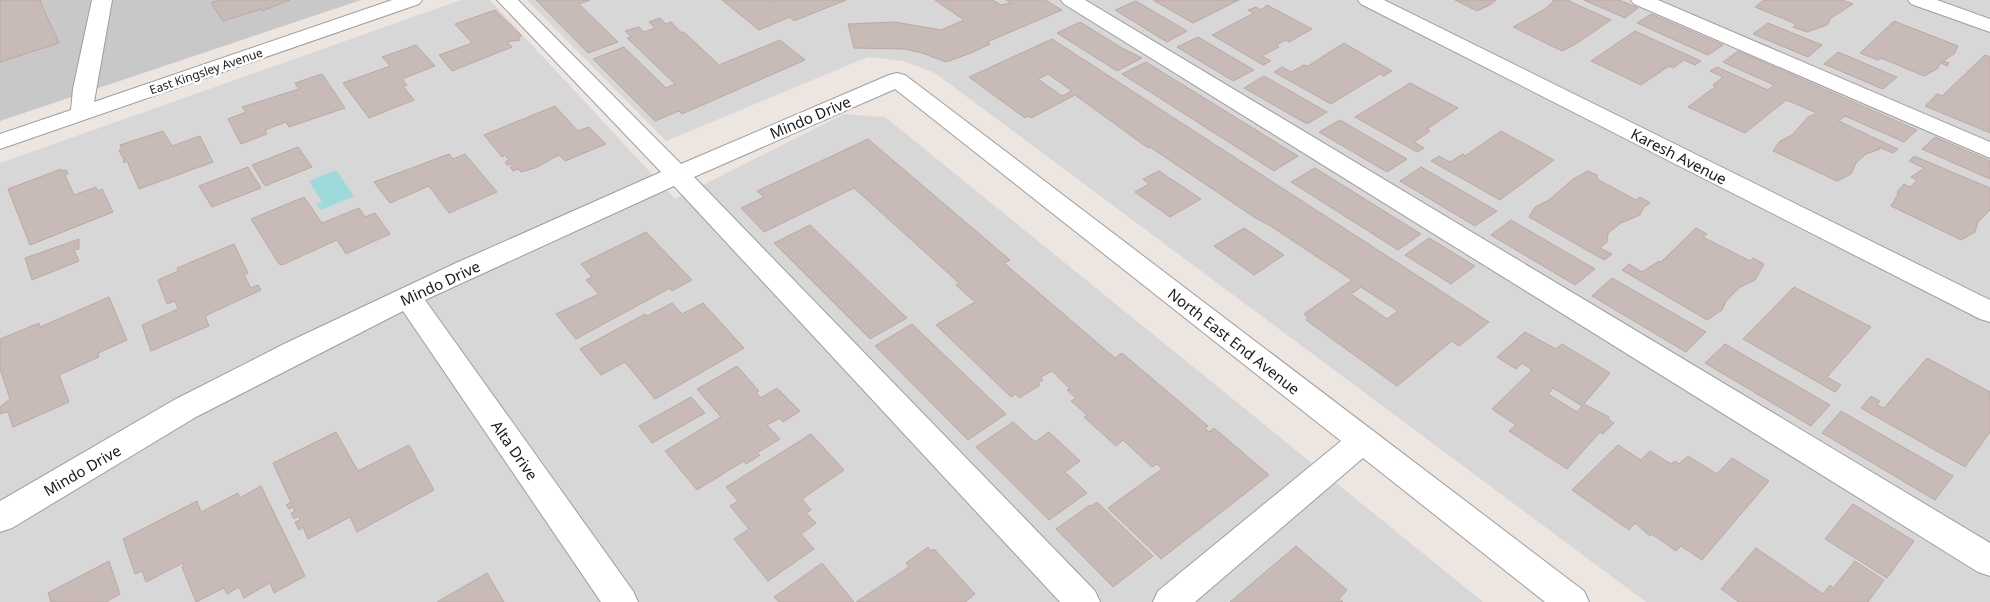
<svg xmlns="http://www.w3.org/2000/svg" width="1990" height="602" font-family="'Noto Sans',sans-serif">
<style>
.residential{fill:#d8d7d8}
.religious{fill:#c8c8c8}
.water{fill:#9fdada}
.building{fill:#c8bab6;stroke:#bda8a2;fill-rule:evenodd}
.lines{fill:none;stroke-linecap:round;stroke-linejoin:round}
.minor-casing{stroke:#9e9e9e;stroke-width:2}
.minor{fill:#fff;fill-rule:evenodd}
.labels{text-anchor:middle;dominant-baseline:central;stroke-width:5;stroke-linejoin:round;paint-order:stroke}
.far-street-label{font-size:12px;fill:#1a1a1a;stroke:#fff}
.street-label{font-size:15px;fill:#1a1a1a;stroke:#fff}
</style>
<rect width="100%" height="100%" fill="#ece5e0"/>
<g class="residential">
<polygon points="461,0 490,0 675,199 844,114 885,117 1483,602 0,602 0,163"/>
<polygon points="527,0 1990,0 1990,602 1646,602 935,73 904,61 868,57 666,141"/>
</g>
<polygon class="religious" points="0,0 361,0 0,121"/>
<polygon class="water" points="336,170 354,196 321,210 317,204 322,202 309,181"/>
<g class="building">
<polygon points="0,0 42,0 40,1 59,43 0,62"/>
<polygon points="220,0 290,0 262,11 261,9 223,21 211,3"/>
<polygon points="536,0 590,0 579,4 618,42 588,53"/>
<polygon points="722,0 771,0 770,2 775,0 846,0 794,21 790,17 759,30"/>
<polygon points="935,0 993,0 1001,5 1011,3 1006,0 1045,0 1062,10 987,42 990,44 971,53 946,62 922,53 904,49 854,48 848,24 895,22 941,30 964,20"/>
<polygon points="1153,0 1239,0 1193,23"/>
<polygon points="1455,0 1496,0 1490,5 1477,11"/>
<polygon points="1552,0 1570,0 1569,1 1611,20 1574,45 1562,51 1513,27 1545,9 1554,1"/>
<polygon points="1584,0 1619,0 1638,8 1625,18"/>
<polygon points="1764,0 1842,0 1853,4 1831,18 1827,25 1807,32 1793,27 1796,24 1755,7"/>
<polygon points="1136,1 1187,31 1167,42 1115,10"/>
<polygon points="1267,5 1312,29 1289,42 1286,40 1276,45 1279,47 1262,56 1271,61 1263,65 1212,35 1254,13 1248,10 1256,7 1261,10"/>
<polygon points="495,10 522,36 518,37 520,40 507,42 512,47 452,71 439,55 472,43 455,24"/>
<polygon points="1651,14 1723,45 1708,55 1637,23"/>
<polygon points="660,18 666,24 671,22 682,33 684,32 719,65 780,40 805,60 682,114 679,111 655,121 593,59 624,47 666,88 675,84 627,38 631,37 625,31 639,27 644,32 655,28 649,22"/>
<polygon points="1894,21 1958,46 1954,54 1943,61 1949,63 1947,66 1941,63 1937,69 1924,76 1881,58 1878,60 1860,53"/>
<polygon points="1080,22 1122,48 1142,58 1117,71 1057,33"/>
<polygon points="1768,23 1822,45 1808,57 1753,34"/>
<polygon points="1635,31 1701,61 1695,65 1684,60 1673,68 1669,66 1641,85 1591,61"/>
<polygon points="1198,37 1254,70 1233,81 1177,47"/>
<path d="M 1052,39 L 1489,322 L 1459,346 L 1452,341 L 1397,386 L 1306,320 L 1308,317 L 1304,314 L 1352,280 L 1269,225 L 1257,219 L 1150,147 L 1148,148 L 1075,95 L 1031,118 L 1028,116 L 1025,118 L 969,77 ZM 1048,74 L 1072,91 L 1062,96 L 1038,79 ZM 1361,287 L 1398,311 L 1387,319 L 1351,294 Z"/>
<polygon points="1344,43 1392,71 1384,76 1380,74 1331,104 1274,72 1282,67 1291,72 1304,65 1308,66"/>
<polygon points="416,45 435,66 402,79 407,85 403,86 414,100 369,118 343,83 390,66 382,57"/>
<polygon points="1738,51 1917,130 1904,142 1845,116 1839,121 1898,149 1893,153 1879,147 1880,149 1866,154 1856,163 1851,174 1837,181 1773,151 1780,141 1792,135 1808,117 1817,113 1786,100 1745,133 1688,107 1716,86 1713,85 1723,77 1710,71 1717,67 1768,90 1774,85 1723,62"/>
<polygon points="1838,52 1897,77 1883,89 1824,64"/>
<polygon points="1985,55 1990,57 1990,133 1925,106 1937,94 1942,96"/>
<polygon points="1146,62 1298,156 1274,171 1122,74"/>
<polygon points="322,74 345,108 289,127 286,122 265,130 267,134 241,144 228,119 246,112 242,107 299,89 295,83"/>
<polygon points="1264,76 1327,112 1307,124 1244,88"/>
<polygon points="1410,83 1458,108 1427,129 1430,131 1414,142 1424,148 1417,152 1355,117"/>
<polygon points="555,106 578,131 589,127 606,144 565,161 559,155 535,168 521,172 518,169 513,171 510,167 513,166 511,164 507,165 505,162 509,160 505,155 502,157 484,135"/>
<polygon points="1340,120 1407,159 1387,172 1319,132"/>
<polygon points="163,131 172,146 200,136 213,162 139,189 127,161 124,163 123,159 126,158 122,157 119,150 122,149 120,145"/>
<polygon points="1501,131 1554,160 1500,200 1431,161 1439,156 1450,162 1463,154 1465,156"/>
<polygon points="1935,137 1990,161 1990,179 1922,149"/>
<polygon points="868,139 1010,260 1004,263 1115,358 1122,353 1208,426 1205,428 1209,432 1214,428 1269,475 1161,559 1108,508 1162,469 1157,464 1152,467 1123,440 1116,446 1084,417 1087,415 1071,401 1076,398 1067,390 1070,389 1052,371 1041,377 1043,380 1038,383 1040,385 1019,398 1016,394 1011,397 936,325 975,302 956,285 959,283 854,188 764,232 741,208 764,197 757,191"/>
<polygon points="298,147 312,167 265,186 252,165"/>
<polygon points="449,154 453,159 465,154 497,192 449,213 429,186 390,203 374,182"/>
<polygon points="1914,156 1990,188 1990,210 1978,222 1975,232 1961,240 1891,206 1898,194 1897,192 1904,184 1910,187 1917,180 1911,177 1924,168 1909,161"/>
<polygon points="248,167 261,188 212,207 199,186"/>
<polygon points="1421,167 1497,211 1475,226 1400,181"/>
<polygon points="1315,168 1421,234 1398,250 1291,182"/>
<polygon points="61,169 62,171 66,170 68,174 65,175 74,195 96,187 98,191 102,189 113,212 30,245 8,189"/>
<polygon points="1159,171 1201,199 1170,217 1135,192 1149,184 1143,179"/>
<polygon points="1588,171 1597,175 1597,179 1636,200 1640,197 1650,203 1644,207 1640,215 1621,223 1608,233 1607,242 1600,248 1612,254 1604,260 1529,217 1535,207 1549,200 1573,179"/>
<polygon points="304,197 322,223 359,208 365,217 375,213 390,234 346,254 337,240 282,265 279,264 251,219"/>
<polygon points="1511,220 1595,269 1575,285 1491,235"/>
<polygon points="810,225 907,318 870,339 774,243"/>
<polygon points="1244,228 1284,255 1254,275 1214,246"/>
<polygon points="1696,228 1707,234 1703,237 1750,261 1753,258 1764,264 1755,280 1740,287 1726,301 1722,310 1707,320 1622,270 1629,264 1642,272 1659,261 1661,262"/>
<polygon points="646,232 692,280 672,291 670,288 576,339 556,314 599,294 586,280 592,277 581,264"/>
<polygon points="1429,238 1475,266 1451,284 1405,255"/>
<polygon points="79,239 79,249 74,250 79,261 32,280 25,258"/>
<polygon points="234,244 248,273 244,275 251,288 258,285 261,290 205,316 209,326 151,351 142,325 178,309 175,301 167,304 158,280 178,271 177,268"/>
<polygon points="1612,278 1706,332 1686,352 1592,296"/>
<polygon points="1794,287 1871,327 1827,377 1841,385 1835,392 1743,339"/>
<polygon points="109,297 127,340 98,353 99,357 59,375 69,402 13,427 8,412 0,414 0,407 10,399 0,369 0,339 39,323 40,327"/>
<polygon points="672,303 682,314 703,303 744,348 655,399 625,362 601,375 580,349 645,314 647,316"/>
<polygon points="912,324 1006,414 968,440 875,346"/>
<path d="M 1525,332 L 1556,349 L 1562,344 L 1610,373 L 1584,404 L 1609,417 L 1608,419 L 1614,423 L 1603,434 L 1600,432 L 1567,469 L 1509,431 L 1516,425 L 1492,409 L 1532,370 L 1522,363 L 1516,369 L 1497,357 ZM 1553,388 L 1582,406 L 1577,412 L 1548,394 Z"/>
<polygon points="1725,344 1830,405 1811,426 1705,363"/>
<polygon points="1927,358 1990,392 1990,432 1965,467 1861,408 1871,396 1880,401 1877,405 1884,408"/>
<polygon points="737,366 759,391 756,392 761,398 777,388 800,411 783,422 780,418 767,425 780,439 757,453 760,455 746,464 744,461 697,490 665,451 721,417 697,389"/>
<polygon points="691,397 705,413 652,443 639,426"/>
<polygon points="1841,411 1953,476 1935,500 1822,433"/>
<polygon points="1013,422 1035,442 1049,432 1080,461 1065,472 1087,493 1049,520 976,447"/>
<polygon points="336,432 358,471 409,445 434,490 357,532 350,517 308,539 303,527 299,530 295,522 300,520 299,516 294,519 291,513 295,511 293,507 289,509 286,505 291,502 273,463"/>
<polygon points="811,434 844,470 802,499 811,510 806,513 816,523 801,534 814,549 768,581 734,539 749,529 730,506 738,501 726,487"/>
<polygon points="1618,445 1641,460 1650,451 1671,464 1675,461 1679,464 1688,456 1717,474 1732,458 1769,481 1702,560 1681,546 1676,551 1652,534 1650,536 1635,523 1629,530 1572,490"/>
<polygon points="261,486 305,576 274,593 270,583 244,598 239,587 227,594 224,588 196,602 182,567 184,566 183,563 146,582 142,571 135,574 123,539 197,501 201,512 238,493 240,498"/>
<polygon points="1097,502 1153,556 1113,587 1056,529 1090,505 1091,506"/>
<polygon points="1853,504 1914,541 1887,578 1825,539"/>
<polygon points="1296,546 1347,590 1339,599 1343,602 1230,602"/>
<polygon points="928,547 931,551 934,549 975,594 965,602 856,602 909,567 906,563"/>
<polygon points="1756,548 1823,594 1830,585 1833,588 1855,561 1884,580 1868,602 1739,602 1721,589"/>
<polygon points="109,561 120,594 106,602 51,602 48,593"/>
<polygon points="822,563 854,602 779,602 774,597"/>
<polygon points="487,573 504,602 437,602"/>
</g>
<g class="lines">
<defs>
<g id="minor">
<polygon points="92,0 112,0 94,102 392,0 422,0 419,4 0,149 0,134 71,110 73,89"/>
<polygon points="497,0 518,0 681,164 889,75 897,73 905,75 1584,591 1589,602 1545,602 1363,458 1195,602 1153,602 1158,591 1341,441 895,89 694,177 1095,591 1100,602 1060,602 674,186 425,300 633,591 638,602 601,602 403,311 196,417 12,528 0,532 0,501 174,400 286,343 456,263 661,172"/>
<polygon points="1061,0 1085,0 1990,543 1990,576 1978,572 1064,4"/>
<polygon points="1358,0 1384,0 1990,300 1990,322 1980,319 1361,4"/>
<polygon points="1631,0 1658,0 1990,142 1990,158 1634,4"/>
<polygon points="1908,0 1937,0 1990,19 1990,32 1911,4"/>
</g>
</defs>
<use href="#minor" class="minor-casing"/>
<use href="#minor" class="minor"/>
</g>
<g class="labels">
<g class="far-street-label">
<text transform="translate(206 71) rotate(-19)">East Kingsley Avenue</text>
</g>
<g class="street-label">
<text transform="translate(810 117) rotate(-23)">Mindo Drive</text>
<text transform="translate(1679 156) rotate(27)">Karesh Avenue</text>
<text transform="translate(440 283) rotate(-25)">Mindo Drive</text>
<text transform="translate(1234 341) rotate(38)">North East End Avenue</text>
<text transform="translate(515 450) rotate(55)">Alta Drive</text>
<text transform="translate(82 470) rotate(-30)">Mindo Drive</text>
</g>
</g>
</svg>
